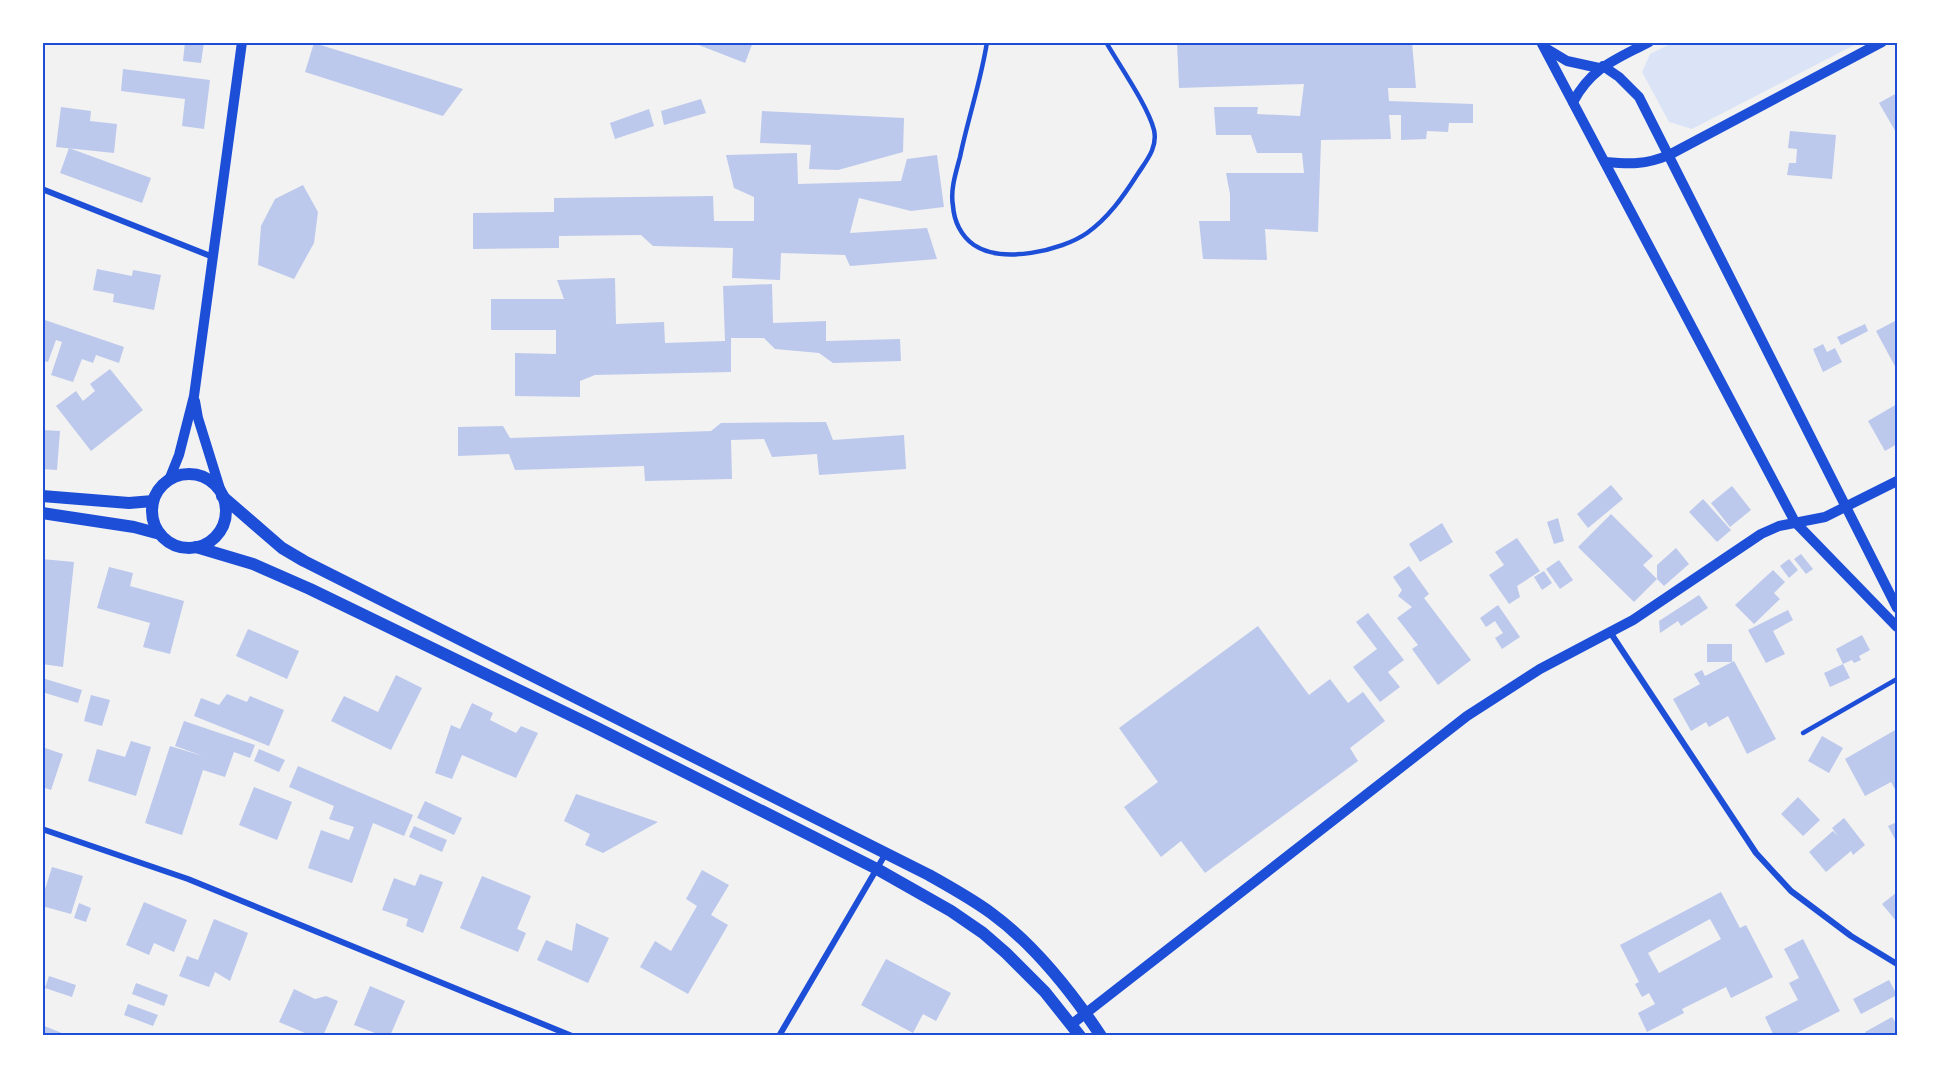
<svg xmlns="http://www.w3.org/2000/svg" width="1939" height="1078" font-family="'Fira Sans',sans-serif">
<style>
.green{fill:#dbe4f7}
.building{fill:#bdc9ec;fill-rule:evenodd}
.lines{fill:none;stroke-linecap:round;stroke-linejoin:round}
.service{stroke:#1d4ed8;stroke-width:4.5}
.minor{stroke:#1d4ed8;stroke-width:6}
.tertiary{stroke:#1d4ed8;stroke-width:10}
.secondary{stroke:#1d4ed8;stroke-width:12}
.neatline{fill:none;stroke:#1d4ed8;stroke-width:2}
</style>
<rect width="100%" height="100%" fill="#f2f2f2"/>
<polygon class="green" points="1674,42 1860,42 1692,129 1669,122 1642,72 1650,54"/>
<g class="building">
<polygon points="185,42 204,42 201,63 183,61"/>
<polygon points="691,42 753,42 745,63"/>
<polygon points="1177,42 1412,42 1416,88 1388,88 1389,101 1473,104 1473,123 1449,123 1448,132 1427,131 1426,139 1401,140 1401,115 1389,115 1391,139 1321,140 1318,232 1265,229 1267,260 1203,259 1199,221 1230,221 1230,194 1226,173 1304,173 1302,153 1257,153 1251,135 1216,135 1214,107 1258,107 1257,114 1300,116 1304,84 1179,88"/>
<polygon points="314,43 463,89 443,116 305,72"/>
<polygon points="123,69 210,80 204,129 182,126 185,99 121,91"/>
<polygon points="1897,93 1897,134 1879,103"/>
<polygon points="701,99 706,113 664,125 661,111"/>
<polygon points="61,107 91,111 90,121 117,124 114,153 56,147"/>
<polygon points="649,109 654,126 615,139 610,123"/>
<polygon points="762,111 904,118 903,152 838,170 809,169 811,145 760,143"/>
<polygon points="1790,131 1836,135 1832,179 1787,175 1789,163 1796,163 1797,149 1788,148"/>
<polygon points="69,148 151,178 142,203 60,173"/>
<polygon points="797,153 798,184 901,181 907,159 937,155 944,207 911,211 859,198 850,233 927,228 937,259 850,266 845,255 781,253 780,280 732,278 733,248 653,246 641,235 559,236 559,248 473,249 473,213 554,212 554,198 713,196 714,221 754,221 754,197 734,188 726,155"/>
<polygon points="303,185 318,212 314,243 294,279 258,265 261,226 275,199"/>
<polygon points="97,269 132,276 133,270 161,275 154,310 113,302 114,294 93,290"/>
<polygon points="615,278 616,324 664,322 665,343 725,341 723,286 772,284 773,323 826,321 826,341 900,339 901,361 833,363 819,353 775,349 764,338 731,338 731,372 595,375 580,381 580,397 515,396 515,353 556,354 556,330 491,330 491,299 564,299 557,280"/>
<polygon points="42,319 124,347 119,363 96,355 93,363 82,359 73,382 51,375 62,342 56,340 48,362 42,360"/>
<polygon points="1897,320 1897,370 1876,331"/>
<polygon points="1865,324 1868,331 1841,345 1837,337"/>
<polygon points="1823,344 1827,352 1835,348 1842,362 1823,372 1813,349"/>
<polygon points="110,369 143,410 91,451 56,406 76,391 83,401 95,391 90,384"/>
<polygon points="1897,404 1897,444 1885,451 1868,421"/>
<polygon points="826,422 833,440 904,435 906,469 819,475 817,454 772,457 764,439 731,440 732,479 645,481 644,466 515,470 509,454 458,456 458,427 503,426 510,438 711,431 721,423"/>
<polygon points="42,430 60,431 57,470 42,469"/>
<polygon points="1611,485 1623,499 1588,528 1577,514"/>
<polygon points="1732,486 1751,510 1730,527 1711,503"/>
<polygon points="1703,499 1731,530 1717,542 1689,512"/>
<polygon points="1611,514 1653,556 1643,565 1657,579 1634,602 1578,547"/>
<polygon points="1558,518 1564,541 1554,544 1547,522"/>
<polygon points="1442,523 1453,542 1420,562 1409,544"/>
<polygon points="1517,538 1540,571 1517,586 1520,597 1509,604 1489,575 1504,565 1495,552"/>
<polygon points="1676,548 1689,564 1664,586 1657,579 1657,565"/>
<polygon points="1801,554 1813,569 1806,574 1794,559"/>
<polygon points="42,559 74,562 63,667 42,664"/>
<polygon points="1789,559 1798,570 1789,578 1780,566"/>
<polygon points="1559,560 1573,580 1560,589 1546,569"/>
<polygon points="1409,566 1429,594 1424,598 1471,660 1438,685 1412,649 1418,645 1397,618 1412,607 1398,596 1402,590 1393,577"/>
<polygon points="109,567 133,573 130,586 184,601 170,654 143,647 150,623 97,608"/>
<polygon points="1773,570 1785,582 1774,593 1780,599 1754,624 1735,605"/>
<polygon points="1544,571 1552,583 1542,590 1534,577"/>
<polygon points="1699,595 1708,608 1681,626 1678,621 1660,633 1659,621"/>
<polygon points="1498,605 1520,637 1502,649 1495,638 1503,633 1495,621 1486,627 1480,618"/>
<polygon points="1788,610 1793,620 1773,631 1785,654 1766,663 1748,630"/>
<polygon points="1368,613 1404,660 1388,672 1400,687 1380,702 1353,667 1377,649 1356,622"/>
<polygon points="1258,626 1309,695 1330,679 1348,703 1363,692 1385,721 1350,748 1358,761 1205,873 1181,841 1161,857 1124,807 1158,782 1119,728"/>
<polygon points="248,629 299,651 287,679 236,656"/>
<polygon points="1862,635 1870,650 1859,656 1861,660 1854,663 1852,660 1843,664 1836,649"/>
<rect x="1707" y="644" width="25" height="18"/>
<polygon points="1734,661 1776,739 1747,754 1728,716 1709,727 1706,722 1691,731 1673,699 1700,684 1694,674 1702,670 1705,676"/>
<polygon points="1843,664 1850,678 1830,687 1824,673"/>
<polygon points="396,675 422,688 391,750 331,721 344,696 378,712"/>
<polygon points="42,678 82,690 78,703 42,692"/>
<polygon points="227,694 247,702 250,696 284,710 269,746 194,716 201,698 219,705"/>
<polygon points="91,695 110,700 102,726 84,721"/>
<polygon points="472,703 493,713 490,720 516,733 521,726 538,733 516,778 462,755 452,779 435,773 451,725 460,729"/>
<polygon points="184,721 255,745 250,758 234,752 225,777 203,770 182,835 145,823 170,746 203,756 175,746"/>
<polygon points="1897,729 1897,793 1891,782 1865,796 1845,759"/>
<polygon points="1822,736 1843,748 1829,773 1808,761"/>
<polygon points="131,741 151,747 136,796 88,781 97,749 125,757"/>
<polygon points="42,747 63,754 51,790 42,787"/>
<polygon points="259,749 285,760 279,772 254,761"/>
<polygon points="298,766 413,815 404,836 373,823 352,883 308,868 321,830 349,840 354,827 329,819 334,806 289,787"/>
<polygon points="254,787 292,802 277,840 239,825"/>
<polygon points="576,794 658,822 603,853 585,845 590,834 564,821"/>
<polygon points="1798,797 1820,820 1803,836 1781,814"/>
<polygon points="425,801 462,818 454,835 417,818"/>
<polygon points="1844,818 1865,845 1853,855 1851,851 1826,872 1809,852 1833,831 1838,836 1832,828"/>
<polygon points="1897,822 1897,843 1888,826"/>
<polygon points="414,826 447,840 442,852 409,837"/>
<polygon points="52,867 83,876 71,914 42,906 42,899"/>
<polygon points="702,870 729,885 711,915 728,925 688,994 640,967 655,941 671,951 697,906 686,899"/>
<polygon points="420,874 443,882 423,933 406,926 408,919 382,910 394,878 415,886"/>
<polygon points="482,876 531,896 517,929 526,933 518,952 460,928"/>
<path d="M 1721,892 L 1740,928 L 1746,925 L 1773,977 L 1731,998 L 1726,987 L 1682,1009 L 1684,1013 L 1647,1032 L 1638,1013 L 1655,1004 L 1649,993 L 1642,997 L 1635,984 L 1639,982 L 1620,945 ZM 1710,919 L 1721,939 L 1659,973 L 1648,953 Z"/>
<polygon points="1897,892 1897,922 1882,904"/>
<polygon points="144,902 187,920 174,952 154,943 149,955 126,945"/>
<polygon points="79,903 91,908 86,922 74,918"/>
<polygon points="214,919 248,933 230,981 215,972 209,987 179,976 187,956 198,960"/>
<polygon points="576,923 609,938 588,983 537,960 546,940 572,951"/>
<polygon points="1803,939 1840,1011 1791,1036 1774,1036 1765,1017 1798,1000 1789,983 1799,978 1784,949"/>
<polygon points="886,959 951,993 936,1021 923,1014 913,1033 861,1005"/>
<polygon points="49,976 76,985 72,997 45,988"/>
<polygon points="1889,980 1897,995 1861,1014 1853,999"/>
<polygon points="136,983 168,995 164,1006 132,994"/>
<polygon points="370,986 405,1001 390,1036 383,1036 354,1025"/>
<polygon points="294,989 315,999 326,996 338,1001 323,1036 312,1036 279,1022"/>
<polygon points="128,1004 158,1015 153,1026 124,1015"/>
<polygon points="1892,1017 1897,1025 1897,1036 1868,1036 1865,1032"/>
<polygon points="42,1025 69,1036 42,1036"/>
</g>
<g class="lines">
<g class="service">
<path d="M 987,42 C 981,81 968,118 960,157 C 956,172 950,190 953,206 C 954,221 961,236 974,245 C 1002,264 1061,251 1087,233 C 1108,218 1123,197 1137,175 C 1146,161 1158,148 1154,130 C 1148,106 1119,65 1106,42"/>
<polyline points="1803,733 1897,679"/>
</g>
<g class="minor">
<polyline points="42,189 213,257"/>
<polyline points="1610,632 1756,853 1791,891 1851,936 1897,964"/>
<polyline points="42,829 188,879 572,1036"/>
<polyline points="779,1036 886,853"/>
</g>
<g class="tertiary">
<polyline points="1541,42 1795,522 1897,627"/>
<polyline points="1547,49 1567,61 1599,68"/>
<polyline points="1603,66 1619,77 1639,97 1897,608"/>
<path d="M 1573,102 C 1592,67 1615,60 1649,42"/>
<path d="M 1605,162 C 1630,164 1645,165 1669,155 L 1882,42"/>
<polyline points="195,401 198,418 221,492"/>
<polyline points="169,480 179,455 194,396 242,42"/>
<polyline points="1072,1024 1467,716 1540,669 1633,620 1761,534 1779,526 1825,517 1897,481"/>
</g>
<g class="secondary">
<circle cx="189" cy="511" r="37"/>
<polyline points="42,496 129,503 153,501"/>
<path d="M 222,496 L 282,548 L 304,561 L 929,875 C 950,887 972,899 991,913 C 1035,945 1071,991 1101,1036"/>
<polyline points="42,513 134,527 160,534"/>
<polyline points="196,547 253,564 310,589 595,727 877,869 951,911 983,933 1006,953 1045,992 1080,1036"/>
</g>
</g>
<rect width="1939" height="1078" fill="none" stroke="#ffffff" stroke-width="87"/>
<rect x="44" y="44" width="1852" height="990" class="neatline"/>
</svg>
